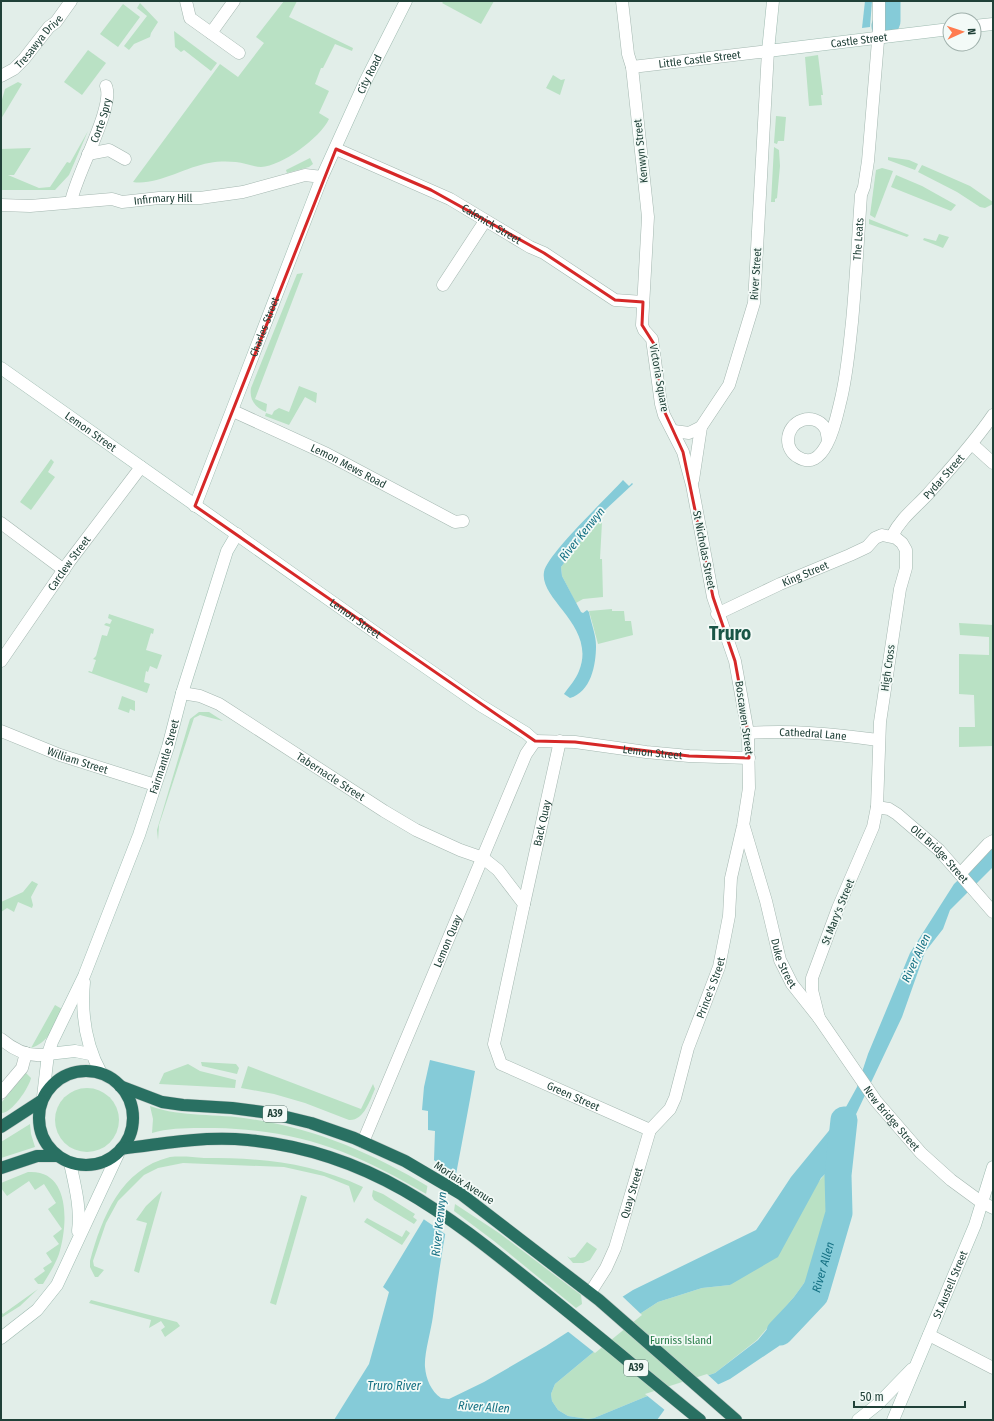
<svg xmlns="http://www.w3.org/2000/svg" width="994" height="1421" font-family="'Fira Sans Condensed',sans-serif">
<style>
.green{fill:#b9e1c4}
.water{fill:#85cbd8;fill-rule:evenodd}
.pier{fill:#e2eee9}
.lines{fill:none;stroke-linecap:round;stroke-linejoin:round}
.river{stroke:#85cbd8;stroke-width:27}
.street-casing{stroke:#a4b7b0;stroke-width:13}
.secondary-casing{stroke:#9fbbb1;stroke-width:13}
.highway-casing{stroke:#c1cac7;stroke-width:13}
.street{stroke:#fff;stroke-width:12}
.secondary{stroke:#fff;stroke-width:12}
.highway{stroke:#297062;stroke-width:12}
.marked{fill:none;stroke:#d62828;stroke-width:3;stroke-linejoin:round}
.labels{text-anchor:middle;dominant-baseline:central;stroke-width:3.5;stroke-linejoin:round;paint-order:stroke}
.shield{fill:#f3faf7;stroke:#5f7871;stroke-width:1}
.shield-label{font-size:10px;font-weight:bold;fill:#204138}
.street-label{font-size:11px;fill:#204138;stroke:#f3faf7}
.park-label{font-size:11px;fill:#267c47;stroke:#f3faf7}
.water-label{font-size:12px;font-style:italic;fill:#147083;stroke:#f3faf7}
.town-label{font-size:19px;font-weight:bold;fill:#1a5547;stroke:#f3faf7}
</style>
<rect width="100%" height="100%" fill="#e2eee9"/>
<g class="green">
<path d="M 284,1 L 297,1 L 289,17 L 353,48 L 352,51 L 335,44 L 323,68 L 321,68 L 315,84 L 329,91 L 319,113 L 329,119 C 320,138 282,166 261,167 C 256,167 251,165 246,164 C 234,161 221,161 209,163 C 185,167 156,186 133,182 L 220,64 L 238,77 L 264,43 L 256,37 Z"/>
<polygon points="444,1 494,1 481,24 442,3"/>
<polygon points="140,3 158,22 151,33 150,37 134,44 129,50 124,46 147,16 137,8"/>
<polygon points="123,4 140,17 118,47 100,34"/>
<polygon points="174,31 217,63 211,71 184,50 181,52 175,47"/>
<polygon points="88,50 106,63 82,95 64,82"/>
<polygon points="818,55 823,95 821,95 822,105 809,106 805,57"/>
<polygon points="553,75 561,80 565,79 560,95 546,88"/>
<polygon points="18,82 22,84 1,119 1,103 5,89"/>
<polygon points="776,116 786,117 784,141 778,141 777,144 774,143"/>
<polygon points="88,131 69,175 55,190 1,190 1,149 31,148 14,175 8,175 39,188 50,187 67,162 70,163"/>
<polygon points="774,147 779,150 780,166 777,198 775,199 775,202 771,202"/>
<polygon points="888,157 909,160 918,164 915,170 888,160"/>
<polygon points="310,158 313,164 309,167 287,173 286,170"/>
<polygon points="922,165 970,186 993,202 993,204 985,208 980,207 957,192 918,172"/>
<polygon points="882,168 893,171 875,218 870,215 876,170"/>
<polygon points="896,175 922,186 956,205 951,211 891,187"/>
<polygon points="869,219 909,235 907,237 869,224"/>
<polygon points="939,234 949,237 943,248 923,240 924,238 936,241"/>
<path d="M 303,273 L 255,399 L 267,404 L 266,412 C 255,407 249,400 251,388 L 297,274 Z"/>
<polygon points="299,386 317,393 316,403 305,397 289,425 265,416 266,413 272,415 274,411 279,408 289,412"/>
<polygon points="51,459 54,462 48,472 55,477 31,510 20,502"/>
<polygon points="597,520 602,522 600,559 602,559 603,597 583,599 576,603 562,576 561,567"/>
<polygon points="612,609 612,611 624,611 625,621 631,621 633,635 598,644 589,611"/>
<polygon points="109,614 154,629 153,634 151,633 146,650 162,655 157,669 150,666 148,672 146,671 144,682 150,684 147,693 88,672 89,671 92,672 96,660 93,659 96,656 102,635 107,636 110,627 104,625 106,623 110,624 112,620 108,618"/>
<polygon points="959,623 993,625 993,746 959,747 959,727 975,727 974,695 959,694 959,654 989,655 989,637 960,635"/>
<polygon points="122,696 135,701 135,711 130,709 129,713 118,709"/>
<polygon points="199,712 209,712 223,721 200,715 194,718 159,825 158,840 157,830 190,719"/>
<polygon points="32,881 38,884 31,897 33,905 32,908 18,902 14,912 7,908 1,912 1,902 23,892"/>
<path d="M 55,1005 L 62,1009 C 54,1025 50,1042 31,1048 Z"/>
<polygon points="201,1062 236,1064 239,1068 237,1074 202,1066"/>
<polygon points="188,1064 200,1071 236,1080 235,1088 159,1084 164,1073"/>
<path d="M 248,1066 L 361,1109 L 373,1084 L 375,1089 C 370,1100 364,1121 349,1120 L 305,1103 L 274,1094 L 241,1088 Z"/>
<path d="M 26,1073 L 31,1078 C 29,1088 11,1114 1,1113 L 1,1103 Z"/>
<circle cx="87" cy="1120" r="32"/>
<path d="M 150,1106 C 183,1118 217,1113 250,1119 C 317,1129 371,1153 429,1187 L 428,1195 C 355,1152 301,1130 215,1128 C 195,1128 172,1127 152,1133 L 153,1119 Z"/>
<polygon points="30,1124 31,1134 35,1147 1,1158 1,1142"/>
<path d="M 170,1157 C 182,1156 193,1157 204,1158 C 263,1158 309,1162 363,1187 L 354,1203 L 349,1186 L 324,1176 L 284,1167 L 183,1163 L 158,1168 L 144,1175 L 118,1201 L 106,1223 L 93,1261 L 94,1266 L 104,1270 L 98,1277 L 95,1277 L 90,1267 L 90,1261 C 102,1217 121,1169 170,1157 Z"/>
<polygon points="832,1166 820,1261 794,1297 757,1340 715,1373 645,1397 594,1418 588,1419 568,1416 558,1410 552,1401 551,1394 555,1384 638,1315 658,1302 702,1288 730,1285"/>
<path d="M 28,1172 C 71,1169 68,1225 59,1254 C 55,1265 49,1274 43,1284 L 38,1284 L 34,1279 L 45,1271 L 43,1268 L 52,1262 L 46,1253 L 59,1244 L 53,1236 L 62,1229 L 48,1209 L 56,1203 L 44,1184 L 35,1190 L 29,1181 L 7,1196 L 1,1188 L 1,1183 Z"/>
<polygon points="373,1190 383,1194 415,1214 413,1217 417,1220 414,1224 374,1200 372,1196"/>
<polygon points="162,1191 139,1273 134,1271 147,1223 136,1220 146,1206"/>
<polygon points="301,1195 307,1197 276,1305 270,1303"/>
<polygon points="455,1204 499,1233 581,1295 582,1304 576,1308 494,1241 454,1211"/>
<polygon points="367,1218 402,1237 406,1230 410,1233 402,1245 364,1222"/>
<polygon points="587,1242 597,1249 590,1260 583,1263 573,1263 567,1256 570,1258 575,1257"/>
<polygon points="38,1289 20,1306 1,1318 1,1311 3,1314"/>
<polygon points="91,1300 177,1322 180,1326 165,1337 161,1330 165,1327 161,1321 149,1328 151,1320 89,1303"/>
</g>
<g class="water">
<polygon points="865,1 872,1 870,27 862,28"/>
<path d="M 623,480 L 629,486 L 632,483 L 633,484 L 604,511 L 561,567 L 562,576 L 581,612 L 583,613 L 587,610 L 589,612 C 591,623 596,635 596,646 C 596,665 591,692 570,698 L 564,694 C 569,687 576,679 579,671 C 597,626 539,600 544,572 C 547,554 608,497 623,480 Z"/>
<path d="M 993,847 L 993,867 L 950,910 L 943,929 L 925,952 L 902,1017 L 832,1165 L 843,1163 L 834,1231 L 821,1280 L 779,1346 L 730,1379 L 665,1409 L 657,1420 L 334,1420 L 369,1364 L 389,1292 L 383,1287 L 424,1219 L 434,1160 L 435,1131 L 428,1130 L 428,1111 L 422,1110 L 424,1087 L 430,1060 L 475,1071 C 461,1153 443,1234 433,1316 C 431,1331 424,1354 425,1367 C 426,1379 431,1391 441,1398 L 449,1399 L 484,1382 L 546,1346 L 633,1290 L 756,1230 L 791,1177 L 841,1116 L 857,1087 L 868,1054 L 910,953 L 954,884 ZM 832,1167 L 820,1261 L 794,1297 L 758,1340 L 715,1373 L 645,1397 L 594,1418 L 588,1419 L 568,1416 L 558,1410 L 552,1401 L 551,1394 L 555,1384 L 638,1315 L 658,1302 L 702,1288 L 730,1285 L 778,1257 L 821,1178 Z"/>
</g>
<g class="pier">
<polygon points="432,1159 459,1175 448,1236 422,1218"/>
<polygon points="622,1296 642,1315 595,1353 566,1330"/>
<polygon points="707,1374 720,1386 666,1411 645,1394"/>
</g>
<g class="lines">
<g class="river">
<polyline points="885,26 887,21 887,2"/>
<path id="s1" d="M 780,1332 L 815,1295 L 839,1213 L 838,1175 L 844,1120"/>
</g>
<defs>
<g id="street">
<polyline points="186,1 190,18 239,53"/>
<polyline points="211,33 234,1"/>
<path id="s2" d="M 632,67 L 768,51 L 754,303 L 729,385 L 701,427 L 693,480"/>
<path id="s3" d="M 1,76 L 14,69 L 24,59 L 49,27 L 56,22 L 71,1"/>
<path id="s4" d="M 336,149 L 450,199 L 530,247 L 544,253 L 615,300 L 643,302"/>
<polyline points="88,154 109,150 125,159"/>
<path id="s5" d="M 71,202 C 75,176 115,107 106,86"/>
<path id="s6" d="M 1,205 L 30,206 L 112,199 L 122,202 L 159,198 L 200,198 L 243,192 L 305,175 L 322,177"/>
<polyline points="443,285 485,221"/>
<path id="s7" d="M 233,411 L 327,454 L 455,522 L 463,521"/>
<polyline points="674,431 689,433 701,427"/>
<path id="s8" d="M 828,439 C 827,436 827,431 825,428 C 814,411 788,420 788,440 C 788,447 792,454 798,457 C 825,474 836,420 840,403 C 847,376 849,349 852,322 C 856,280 858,237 861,195 L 864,187 L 868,161 L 879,29 L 879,1"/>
<polyline points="972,444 993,463"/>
<polyline points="1,523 64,570"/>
<path id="s9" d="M 892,536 C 901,518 915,508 928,494 C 951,468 974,443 993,415"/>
<path id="s10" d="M 717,614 L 780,584 L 850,555 L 867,547 L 875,538 L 882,535 L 896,538 L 902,543 L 906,550 L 906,568 L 900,589 L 880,722 L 877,807 L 873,827 L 838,908 L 812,978 L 812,990 L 819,1018"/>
<path id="s11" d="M 1,661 L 69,562 L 141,467"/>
<path id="s12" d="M 182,693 L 200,696 L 219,704 L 384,811 L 416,830 L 460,850 L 483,858 L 498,870 L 524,904 L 494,1044 L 501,1064 L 650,1130"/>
<path id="s13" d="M 1,731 L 60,755 L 155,785"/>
<path id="s14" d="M 748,733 C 794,730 833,734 878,740"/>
<path id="s15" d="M 877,807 L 889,809 L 897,814 L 939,850 L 993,912"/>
<path id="s16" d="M 744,827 L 766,901 L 780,960 L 792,984 L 819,1018 L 876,1101 L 921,1153 L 951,1180 L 981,1202"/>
<polyline points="960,874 988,844 993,841"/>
<path id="s17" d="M 524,904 L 560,741"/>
<path d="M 1,1039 C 14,1050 31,1058 48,1054"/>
<polyline points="1,1093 22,1068 26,1053"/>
<path id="s18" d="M 363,1142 L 526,754 L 535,741 L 575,742 L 646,752 L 689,756 L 749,758"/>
<path id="s19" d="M 590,1293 L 606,1268 L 615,1248 L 650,1130 L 670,1109 L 675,1098 L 688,1048 L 719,967 L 729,916 L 731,878 L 743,826 L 749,788 L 748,733 L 735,661 L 713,597 L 692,485 L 683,452 L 664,415 L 661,404 L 652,339 L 644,330 L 642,325 L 648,217 L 632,67 L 628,54 L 622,1"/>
<polyline points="929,1335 993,1368"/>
</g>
<g id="secondary">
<path id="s20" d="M 773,1 L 768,51 L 950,29"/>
<polyline points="974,26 993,24"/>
<path id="s21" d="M 1,368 L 379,635 L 480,705 L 526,733 L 535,741"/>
<path id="s22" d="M 195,506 L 322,177 L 365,82 L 406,1"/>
<path d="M 84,982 C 81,1015 85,1044 101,1073"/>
<polyline points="48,1054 75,1051 90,1054"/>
<path id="s23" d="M 43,1097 L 48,1054 L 52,1042 L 84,976 L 139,835 L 168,747 L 182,693 L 227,551 L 237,534"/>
<path d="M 70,1163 C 75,1186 81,1208 78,1231"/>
<polyline points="981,1202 993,1208"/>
<polyline points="1,1338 37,1310 57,1285 119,1152"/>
<polyline points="858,1420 878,1404 912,1369"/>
<path id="s24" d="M 893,1420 L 975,1225 L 993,1167"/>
</g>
<g id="highway">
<circle cx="86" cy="1118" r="47"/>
<polyline points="120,1086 162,1102 183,1105 232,1108 270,1113 311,1123 354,1138 405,1161 461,1194 599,1300 736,1420"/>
<polyline points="1,1127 41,1101"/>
<path d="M 121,1149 C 164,1143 205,1136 248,1140 C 372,1152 449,1216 541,1290 C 595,1333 647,1377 700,1420"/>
<polyline points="1,1168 37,1156 57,1156"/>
</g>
</defs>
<use href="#street" class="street-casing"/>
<use href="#secondary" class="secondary-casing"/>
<use href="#highway" class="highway-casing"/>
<use href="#street" class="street"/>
<use href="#secondary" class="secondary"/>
<use href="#highway" class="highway"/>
</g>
<path class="marked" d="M 336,149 L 431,190 L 544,253 L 615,300 L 643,302 L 642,325 L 654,344 L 661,404 L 683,452 L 713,597 L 735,661 L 748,733 L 749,758 L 689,756 L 575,742 L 535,741 L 195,506 Z"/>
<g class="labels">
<g class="shield">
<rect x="263" y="1106" width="24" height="16" rx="3"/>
<rect x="624" y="1360" width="24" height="16" rx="3"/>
</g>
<g class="shield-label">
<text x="275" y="1114">A39</text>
<text x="636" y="1368">A39</text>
</g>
<g class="street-label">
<text stroke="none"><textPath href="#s20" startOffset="142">Castle Street</textPath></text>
<text stroke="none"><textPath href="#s3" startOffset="52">Tresawya Drive</textPath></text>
<text stroke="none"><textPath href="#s2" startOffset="68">Little Castle Street</textPath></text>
<text stroke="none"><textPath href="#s22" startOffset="466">City Road</textPath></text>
<text stroke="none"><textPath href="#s5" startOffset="87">Corte Spry</textPath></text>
<text transform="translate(641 151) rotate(-96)">Kenwyn Street</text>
<text stroke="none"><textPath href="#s6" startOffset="163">Infirmary Hill</textPath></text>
<text stroke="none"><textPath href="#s4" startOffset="173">Calenick Street</textPath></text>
<text stroke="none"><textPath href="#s8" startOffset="329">The Leats</textPath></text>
<text transform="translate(756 274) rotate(-86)">River Street</text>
<text stroke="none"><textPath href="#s22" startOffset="192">Charles Street</textPath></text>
<text transform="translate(659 378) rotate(80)">Victoria Square</text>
<text stroke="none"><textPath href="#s21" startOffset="110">Lemon Street</textPath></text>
<text stroke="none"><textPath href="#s7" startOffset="128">Lemon Mews Road</textPath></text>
<text stroke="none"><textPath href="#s9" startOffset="79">Pydar Street</textPath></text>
<text transform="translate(704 550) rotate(79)">St Nicholas Street</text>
<text stroke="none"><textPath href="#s11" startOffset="119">Carclew Street</textPath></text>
<text stroke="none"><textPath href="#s10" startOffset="97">King Street</textPath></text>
<text stroke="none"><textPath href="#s21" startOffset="434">Lemon Street</textPath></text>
<text transform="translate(888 668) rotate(-82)">High Cross</text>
<text transform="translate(744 718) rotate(82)">Boscawen Street</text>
<text stroke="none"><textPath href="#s14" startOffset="65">Cathedral Lane</textPath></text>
<text stroke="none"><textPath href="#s18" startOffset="555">Lemon Street</textPath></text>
<text stroke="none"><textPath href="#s23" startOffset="363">Fairmantle Street</textPath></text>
<text stroke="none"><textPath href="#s13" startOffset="82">William Street</textPath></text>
<text stroke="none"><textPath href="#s12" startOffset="172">Tabernacle Street</textPath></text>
<text stroke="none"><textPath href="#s17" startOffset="83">Back Quay</textPath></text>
<text stroke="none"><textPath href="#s15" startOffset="80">Old Bridge Street</textPath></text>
<text transform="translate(838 912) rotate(-68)">St Mary's Street</text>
<text stroke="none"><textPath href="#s18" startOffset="218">Lemon Quay</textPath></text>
<text stroke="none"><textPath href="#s16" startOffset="142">Duke Street</textPath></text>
<text stroke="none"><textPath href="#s19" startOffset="332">Prince's Street</textPath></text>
<text stroke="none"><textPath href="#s12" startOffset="651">Green Street</textPath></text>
<text stroke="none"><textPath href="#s16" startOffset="332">New Bridge Street</textPath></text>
<text transform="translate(464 1183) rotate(33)">Morlaix Avenue</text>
<text stroke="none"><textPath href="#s19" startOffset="109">Quay Street</textPath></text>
<text stroke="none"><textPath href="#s24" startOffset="147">St Austell Street</textPath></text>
</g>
<g class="park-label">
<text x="681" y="1340">Furniss Island</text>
</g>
<g class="water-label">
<text transform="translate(582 534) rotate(-51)">River Kenwyn</text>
<text transform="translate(916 958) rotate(-65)">River Allen</text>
<text transform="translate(439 1224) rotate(-84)">River Kenwyn</text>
<text stroke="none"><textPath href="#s1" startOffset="80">River Allen</textPath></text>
<text x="394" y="1386">Truro River</text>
<text transform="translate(484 1407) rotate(4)">River Allen</text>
</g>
<g class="town-label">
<text x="730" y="633">Truro</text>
</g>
</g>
<rect width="994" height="1421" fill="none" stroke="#204138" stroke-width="4"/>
<g transform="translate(962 32) rotate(87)"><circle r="19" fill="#f3faf7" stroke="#9fb0ab"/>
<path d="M0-3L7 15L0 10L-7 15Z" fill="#ff7b4f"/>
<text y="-6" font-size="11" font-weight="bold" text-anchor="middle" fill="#204138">N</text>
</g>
<path d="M854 1401v6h111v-6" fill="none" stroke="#204138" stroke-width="2"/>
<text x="860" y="1401" font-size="12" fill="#204138" stroke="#f3faf7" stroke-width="3" paint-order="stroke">50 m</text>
</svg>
